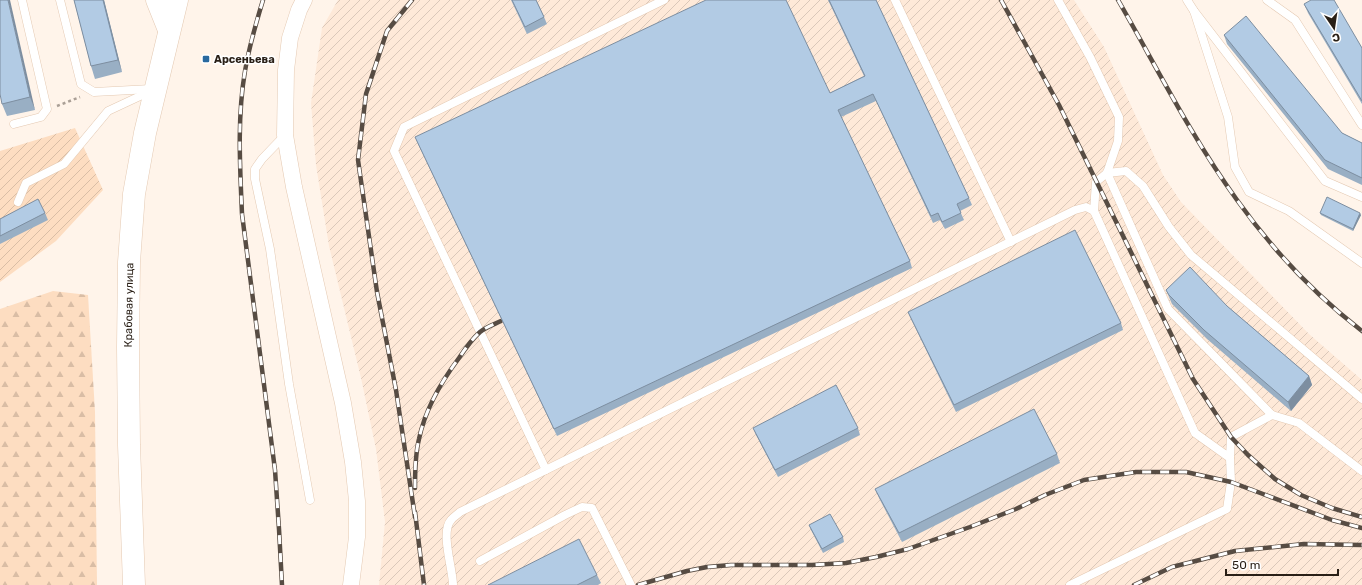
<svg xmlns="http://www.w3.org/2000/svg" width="1362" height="585" font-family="Rubik,sans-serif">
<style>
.industrial{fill:url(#industrial-furrows)}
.forest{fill:url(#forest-firs)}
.garden{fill:url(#garden-furrows)}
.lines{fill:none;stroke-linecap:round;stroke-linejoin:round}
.service-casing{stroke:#e4c9b2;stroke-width:9}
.minor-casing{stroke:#e4c9b2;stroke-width:17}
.secondary-casing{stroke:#e4c9b2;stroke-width:23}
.primary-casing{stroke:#e4c9b2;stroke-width:23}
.path{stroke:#aa9f96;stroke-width:2.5;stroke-dasharray:3 3;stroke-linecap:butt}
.service{stroke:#fff;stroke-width:8}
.minor{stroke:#fff;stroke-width:16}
.secondary{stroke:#fff;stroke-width:22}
.primary{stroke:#fff;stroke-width:22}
.rail-casing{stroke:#574c43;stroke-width:4.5}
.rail{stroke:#fff;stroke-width:3;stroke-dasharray:9;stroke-linecap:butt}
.wall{fill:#99afc4}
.shaded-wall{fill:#7d8ea0}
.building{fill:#b2cbe4;stroke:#7d8ea0}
.poi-dot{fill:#29699f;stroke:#fff;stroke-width:1.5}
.labels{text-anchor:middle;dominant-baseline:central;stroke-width:3;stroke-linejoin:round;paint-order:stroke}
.poi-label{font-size:11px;font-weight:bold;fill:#291f16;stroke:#fff;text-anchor:start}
.street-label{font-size:11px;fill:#291f16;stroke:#fff}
</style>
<defs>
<pattern id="industrial-furrows" width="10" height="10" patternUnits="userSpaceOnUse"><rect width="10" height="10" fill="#fee9d8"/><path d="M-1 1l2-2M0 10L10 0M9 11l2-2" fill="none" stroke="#dac7b9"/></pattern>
<pattern id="forest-firs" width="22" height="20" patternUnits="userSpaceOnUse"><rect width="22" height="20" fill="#fdddc1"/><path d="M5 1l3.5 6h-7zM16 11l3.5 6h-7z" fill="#d9bda5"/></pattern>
<pattern id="garden-furrows" width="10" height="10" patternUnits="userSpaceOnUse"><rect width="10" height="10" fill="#fdddc1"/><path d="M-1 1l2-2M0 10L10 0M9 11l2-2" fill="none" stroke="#d9bda5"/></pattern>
</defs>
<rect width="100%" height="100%" fill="#fff4ea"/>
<polygon class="industrial" points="338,0 1074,0 1104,47 1163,175 1181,202 1309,334 1362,380 1362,585 379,585 385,522 376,449 361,378 329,246 316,165 311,103 322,28"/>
<polygon class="forest" points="53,291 88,295 95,412 97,585 0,585 0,309"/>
<polygon class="garden" points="75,128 103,190 56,241 0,282 0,151"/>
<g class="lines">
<defs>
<g id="service">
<polyline points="60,0 81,84 94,92 151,89"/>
<polyline points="895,0 1011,242"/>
<polyline points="1058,0 1090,57 1119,117 1118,141 1107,173 1096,182 1094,211"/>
<polyline points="1187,0 1194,11 1325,181 1362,197"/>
<polyline points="1267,0 1295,20 1362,125"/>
<polyline points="1194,11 1228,117 1235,167 1249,192 1289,211 1362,263"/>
<polyline points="14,124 41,117 47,109 22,0"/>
<polyline points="285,135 262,159 255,169 255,179 270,249 289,384 310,500"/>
<polyline points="18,202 26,183 64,164 108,111 153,90"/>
<polyline points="1362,399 1191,255 1169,227 1143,186 1126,171 1107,173 1168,309 1272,415 1299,423 1362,471"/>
<polyline points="546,470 394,151 404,127 664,0"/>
<polyline points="480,561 565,515 582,507 592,508 631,585"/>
<path d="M 453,585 C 453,569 440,532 451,520 C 453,517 457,515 460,512 L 1075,210 L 1086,207 L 1094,211 L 1195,433 L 1230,458 L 1231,437 L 1272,415"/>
<polyline points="1070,585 1227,509 1231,482 1230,458"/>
</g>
<polyline id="minor" points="304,0 299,10 290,38 286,70 285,135 294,187 343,403 353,462 357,501 357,537 351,585"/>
<polyline id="secondary" points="157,0 169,30"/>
<polyline id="primary" points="134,585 129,445 128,347 129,262 134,194 145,133 177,0"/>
</defs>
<use href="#service" class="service-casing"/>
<use href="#minor" class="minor-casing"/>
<use href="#secondary" class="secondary-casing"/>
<use href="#primary" class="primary-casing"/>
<polyline class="path" points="57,106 80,97"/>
<use href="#service" class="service"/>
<use href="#minor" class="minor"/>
<use href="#secondary" class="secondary"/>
<use href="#primary" class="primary"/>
<defs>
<g id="rail">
<path d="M 263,0 C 256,23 249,47 245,71 C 237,118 240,167 242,214 L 275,470 L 279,529 L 282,585"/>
<polyline points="412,0 387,31 366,94 358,160 377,292 396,390 415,517"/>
<polyline points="1001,0 1059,105 1193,379 1231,437 1248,455 1275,479 1301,495 1332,508 1362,517"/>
<path d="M 1118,0 C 1156,66 1192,138 1237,200 C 1272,249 1314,294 1362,331"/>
<path d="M 415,488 C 415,472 415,455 419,439 C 425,410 441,382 459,358 C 465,349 472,339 480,332 C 486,327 495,324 501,321"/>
<polyline points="415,512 424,585"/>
<polyline points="638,585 687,571 707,567 731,565 812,565 846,563 876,557 908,549 970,527 1016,509 1045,495 1084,480 1136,472 1186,472 1231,482 1332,520 1362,528"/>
<polyline points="1134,585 1172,567 1235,551 1304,544 1362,545"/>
</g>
</defs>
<use href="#rail" class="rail-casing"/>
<use href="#rail" class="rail"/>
</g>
<g class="wall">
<polygon points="0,0 35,110 7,116 2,104"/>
<polygon points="74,0 104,0 122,72 95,79 91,66"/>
<polygon points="511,0 536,0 544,17 547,24 527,34"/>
<polygon points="828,0 876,0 969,198 972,205 960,211 964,220 945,229 940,220 933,223 876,101 841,117 910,261 912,268 557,436 418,144 415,137 830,93 864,76"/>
<polygon points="1304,4 1362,48 1362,104 1308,13"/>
<polygon points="1224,35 1342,133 1362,143 1362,185 1328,169 1227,44"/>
<polygon points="45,213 48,220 0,244 0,219"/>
<polygon points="1320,213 1361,215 1353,231 1321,215"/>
<polygon points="1166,290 1227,306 1309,376 1312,385 1291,411 1207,339 1172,304"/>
<polygon points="908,312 1121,323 1123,330 956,412 911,319"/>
<polygon points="753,428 858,428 860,435 778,477 756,435"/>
<polygon points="1057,454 1060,463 902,542 879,498 875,489"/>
<polygon points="809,525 843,537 844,542 823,553 811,530"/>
<polygon points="597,575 601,583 598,585 488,585"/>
</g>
<g class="shaded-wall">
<polygon points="8,0 10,0 35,110 30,97"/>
<polygon points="103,0 104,0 122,72 118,60"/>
<polygon points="1360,213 1361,215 1353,231 1353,229"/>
<polygon points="1309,376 1312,385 1291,411 1288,402"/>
</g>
<g class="building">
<polygon points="0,0 8,0 30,97 2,104 0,94"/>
<polygon points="74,0 103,0 118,60 91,66"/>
<polygon points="512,0 536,0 544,17 525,27"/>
<polygon points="706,0 786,0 830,93 865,76 829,0 876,0 969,198 957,204 961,213 942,222 938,213 931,216 873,94 838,110 910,261 554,429 415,137"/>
<polygon points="1311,0 1334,0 1362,48 1362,101 1304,4"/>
<polygon points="1246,16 1342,133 1362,143 1362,178 1325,160 1224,35"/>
<polygon points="1327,197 1360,213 1353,229 1320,213"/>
<polygon points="38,199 45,213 0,236 0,219"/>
<polygon points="1075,230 1121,323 954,405 908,312"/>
<polygon points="1190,267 1227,306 1309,376 1288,402 1204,330 1169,295 1166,290"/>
<polygon points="836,385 858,428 775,470 753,428"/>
<polygon points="1034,409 1057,454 899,533 875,489"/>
<polygon points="830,514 843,537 822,549 809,525"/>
<polygon points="579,539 597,575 577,585 488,585"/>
</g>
<rect class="poi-dot" x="202" y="55" width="8" height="8" rx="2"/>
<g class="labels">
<g class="poi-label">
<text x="214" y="59">Арсеньева</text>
</g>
<g class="street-label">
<text transform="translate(129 305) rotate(-89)">Крабовая улица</text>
</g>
</g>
<g transform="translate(1334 28) rotate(167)" stroke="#ffffff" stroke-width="3" paint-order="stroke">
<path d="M0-3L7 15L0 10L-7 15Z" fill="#291f16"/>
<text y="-6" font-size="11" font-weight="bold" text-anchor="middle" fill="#291f16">С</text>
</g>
<path d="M1226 569v6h112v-6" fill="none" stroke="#291f16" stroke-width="2"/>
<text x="1232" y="569" font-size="12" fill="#291f16" stroke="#ffffff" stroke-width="3" paint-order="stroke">50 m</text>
</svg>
